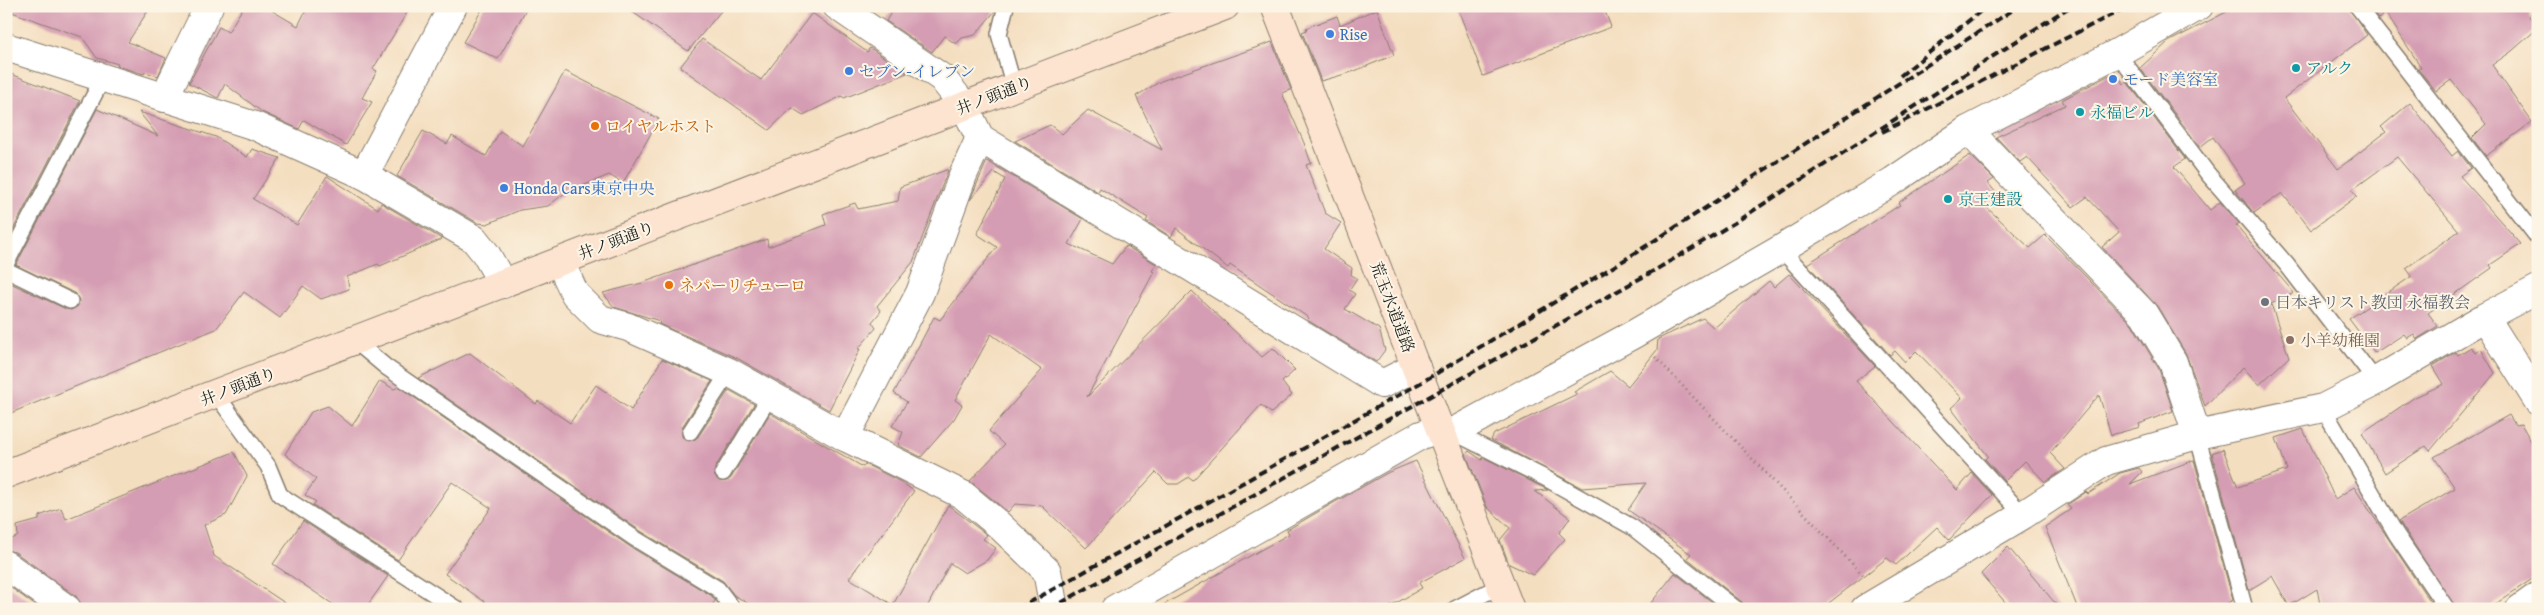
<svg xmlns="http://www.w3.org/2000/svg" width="2544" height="615" font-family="'Gentium Book Plus','Noto Serif JP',serif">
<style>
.building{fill:#d59db3}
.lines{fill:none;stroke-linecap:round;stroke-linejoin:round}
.lane-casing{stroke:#887d6e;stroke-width:18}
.street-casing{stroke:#887d6e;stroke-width:30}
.secondary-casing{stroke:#887d6e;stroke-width:30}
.path{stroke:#887d6e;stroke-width:3;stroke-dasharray:1 4;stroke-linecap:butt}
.lane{stroke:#fff;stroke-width:15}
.street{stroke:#fff;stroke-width:28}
.secondary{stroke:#fde4d0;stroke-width:28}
.rail{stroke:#1c1c1c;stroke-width:4;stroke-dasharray:8 4;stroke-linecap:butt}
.shop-dot{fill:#3f7fe0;stroke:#fcf5e5;stroke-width:2}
.culture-dot{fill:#0f9aa8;stroke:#fcf5e5;stroke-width:2}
.food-dot{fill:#e8710a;stroke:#fcf5e5;stroke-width:2}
.worship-dot{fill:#6b7280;stroke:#fcf5e5;stroke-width:2}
.education-dot{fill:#8d6e63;stroke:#fcf5e5;stroke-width:2}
.labels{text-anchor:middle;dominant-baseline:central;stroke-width:4;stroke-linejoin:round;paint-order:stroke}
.shop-label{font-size:16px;fill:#366cbe;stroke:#fcf5e5;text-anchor:start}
.culture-label{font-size:16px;fill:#0d838f;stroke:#fcf5e5;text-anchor:start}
.street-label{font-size:16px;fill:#1c1c1c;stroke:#fcf5e5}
.food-label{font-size:16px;fill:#c56008;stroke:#fcf5e5;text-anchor:start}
.worship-label{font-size:16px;fill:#5b616d;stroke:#fcf5e5;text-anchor:start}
.education-label{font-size:16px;fill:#785e54;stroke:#fcf5e5;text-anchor:start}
</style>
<rect width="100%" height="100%" fill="#fcf5e5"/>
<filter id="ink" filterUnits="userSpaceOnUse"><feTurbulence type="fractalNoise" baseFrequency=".02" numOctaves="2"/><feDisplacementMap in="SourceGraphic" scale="10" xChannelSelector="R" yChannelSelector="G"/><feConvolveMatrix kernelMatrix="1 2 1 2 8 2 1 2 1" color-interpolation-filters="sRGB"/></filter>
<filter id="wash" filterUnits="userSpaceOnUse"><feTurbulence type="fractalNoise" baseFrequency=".0096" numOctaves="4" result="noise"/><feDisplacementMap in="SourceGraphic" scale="20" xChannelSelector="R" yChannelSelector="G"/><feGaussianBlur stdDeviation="1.12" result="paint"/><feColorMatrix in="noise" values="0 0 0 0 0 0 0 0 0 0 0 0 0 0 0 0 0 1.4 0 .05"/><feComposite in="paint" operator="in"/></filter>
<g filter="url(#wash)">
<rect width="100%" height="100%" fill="#f4dec0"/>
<g id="blocks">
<g class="building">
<polygon points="6,6 151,6 128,42 166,58 158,76 145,72 144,74 117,66 118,64 97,58 82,37 6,10"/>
<polygon points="244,6 264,6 298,26 308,6 411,6 373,69 377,71 362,98 372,102 346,145 304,120 299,129 262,112 225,84 218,98 189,83 219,27 228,32"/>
<polygon points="484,6 528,6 498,59 463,42"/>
<polygon points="624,6 725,6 688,51"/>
<polygon points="895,6 996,6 995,11 975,35 962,38 956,44 944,36 932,52 886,21"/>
<polygon points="1457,6 1603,6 1611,27 1483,76"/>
<polygon points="2238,6 2348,6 2367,35 2284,98 2338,169 2386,132 2381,127 2410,103 2452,156 2458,151 2471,168 2460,176 2521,244 2490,265 2492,268 2428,313 2438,326 2417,339 2414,334 2407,338 2404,334 2375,353 2349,319 2412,276 2406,268 2459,231 2397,157 2352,190 2357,196 2311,230 2282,193 2254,213 2235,190 2245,183 2213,137 2200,147 2140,68 2168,42"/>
<polygon points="2369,6 2534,6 2529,16 2538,28 2512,51 2492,65 2532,122 2486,156 2472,138 2486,124 2451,80 2436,91 2418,69 2421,67 2385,12 2379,19"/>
<polygon points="1377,9 1394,55 1352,72 1321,81 1302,32 1307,30 1306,28 1337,16 1340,25"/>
<polygon points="812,13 867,52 870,48 907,73 844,98 842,96 803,115 792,108 769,130 680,67 702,39 761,80"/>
<polygon points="1272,42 1291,90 1282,93 1304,143 1311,163 1306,165 1325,213 1341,223 1324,249 1352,268 1351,275 1357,278 1349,290 1355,294 1345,309 1379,329 1385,350 1376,362 1307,320 1309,318 1230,265 1228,268 1176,228 1171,237 1146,221 1148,218 1100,188 1098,192 1015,141 1050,125 1062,134 1088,110 1162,150 1136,96 1161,81"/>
<polygon points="565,71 659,119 623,183 609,175 565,193 548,206 520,210 487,224 478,223 397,176 423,131 447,144 452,136 486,156 500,131 523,146"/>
<polygon points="6,72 80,101 6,243"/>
<polygon points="2115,72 2124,84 2127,82 2185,159 2174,167 2210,210 2220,202 2239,223 2236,225 2294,293 2271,304 2289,357 2259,385 2243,367 2205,406 2186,354 2157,306 2102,247 2119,232 2087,197 2073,207 2027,157 2020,162 1996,137 2065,105 2062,100"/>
<polygon points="97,109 158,136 139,112 216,137 247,157 252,149 280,158 253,199 297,225 327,176 378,209 381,203 442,239 380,266 378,264 347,277 349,289 321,299 303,286 280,318 244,292 216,329 6,415 6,281 66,309 71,310 78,306 79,300 74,293 16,265"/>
<polygon points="1970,155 1994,179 1988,183 1997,194 1983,204 2030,248 2045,235 2132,324 2159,369 2173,411 2139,424 2140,427 2111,435 2099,395 2050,453 2065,469 2045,482 2025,461 2005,481 1985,459 1988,456 1951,408 1962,398 1916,351 1905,362 1895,351 1890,355 1807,264 1900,205 1898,203"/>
<polygon points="987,161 1083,219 1069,244 1112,264 1126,246 1156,264 1152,271 1154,272 1087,397 1192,291 1262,357 1273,348 1295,370 1282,382 1292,395 1271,413 1261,405 1193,480 1189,477 1178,484 1168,484 1156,472 1086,548 1042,506 1015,504 1008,512 970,481 1004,445 989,431 1042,370 991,334 955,400 962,405 954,419 921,457 898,445 903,432 892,426 907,402 894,393 934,317 940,320 997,247 977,234 1005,179 994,172 970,200"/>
<polygon points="946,170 948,170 913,262 877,306 881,311 872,322 876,328 858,349 860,349 829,410 737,358 659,324 660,321 614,307 603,293 642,283 767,239 768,247 826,225 823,214 855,203 858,209 898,201 900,187"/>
<polygon points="1789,274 1875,366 1856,381 1957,490 1972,473 1992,495 1949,540 1937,527 1896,565 1887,558 1821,609 1745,609 1742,602 1687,558 1691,554 1628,510 1646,483 1582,488 1491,440 1494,434 1577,394 1574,392 1610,371 1628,386 1657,350 1658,339 1703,318 1714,328 1769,281 1774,287"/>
<polygon points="2471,347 2475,353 2481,349 2495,373 2430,451 2426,446 2385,473 2362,433 2415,397 2444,384 2433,366 2456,352 2458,355"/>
<polygon points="470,353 536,404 538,401 570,423 596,385 631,410 662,359 712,381 682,427 682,437 689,441 698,437 729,390 754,404 715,468 715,477 719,481 727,481 731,478 770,413 863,467 865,464 901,482 914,491 849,578 893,605 948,505 987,535 983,539 996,548 987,560 965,573 950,563 926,609 757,609 734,595 723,581 639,530 418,378"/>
<polygon points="380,381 394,389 399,387 629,546 712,596 715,601 709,609 495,609 445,574 491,508 452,482 398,560 313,505 316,502 305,495 316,479 285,454 311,412 328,406 352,426"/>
<polygon points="2509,415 2515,425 2521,424 2538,453 2538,575 2488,609 2456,609 2399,521 2455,488 2434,457"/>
<polygon points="2303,429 2335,499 2354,487 2435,609 2321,609 2317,589 2289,606 2272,576 2249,590 2212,453 2223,449 2238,487 2287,470 2276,438"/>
<polygon points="1469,451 1482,460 1483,457 1548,490 1535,491 1570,518 1559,533 1565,539 1533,575 1509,564 1500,540 1510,528 1487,507 1466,454"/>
<polygon points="234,452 247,476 226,515 204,525 214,556 294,609 82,609 76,596 15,552 6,550 6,542 18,536 17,526 39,520 39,516 61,508 66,519"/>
<polygon points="2194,460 2233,600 2218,609 2078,609 2045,527 2071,509 2067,505 2086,492 2088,494 2120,473 2139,468 2142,472 2130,484"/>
<polygon points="1416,461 1465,558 1419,583 1422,588 1386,609 1156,609 1289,534 1287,530 1335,502 1389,472"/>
<polygon points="303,521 388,576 365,609 340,609 273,564"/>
<polygon points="2008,547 2060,609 2011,609 1981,574"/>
<polygon points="1675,573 1721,609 1646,609"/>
<polygon points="6,584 40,609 6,609"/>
</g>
</g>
</g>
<g filter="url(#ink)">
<use href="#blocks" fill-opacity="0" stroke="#887d6e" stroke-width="1"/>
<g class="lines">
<defs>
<g id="lane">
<polyline points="1006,6 999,34 1014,87"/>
<polyline points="2357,6 2538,238"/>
<polyline points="2117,53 2208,174 2287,265 2376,381"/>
<polyline points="1781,249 2023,515"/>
<polyline points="6,264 103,78"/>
<polyline points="6,270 70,301"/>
<polyline points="355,341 386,367 634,538 718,589 733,609"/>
<polyline points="216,394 268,466 280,495 457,609"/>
<polyline points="2323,408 2396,534 2447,609"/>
<polyline points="690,432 729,372"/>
<polyline points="1453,432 1545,478 1632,527 1736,609"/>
<polyline points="2197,435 2245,609"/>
<polyline points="723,473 770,396"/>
<polyline points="1455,609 1501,585"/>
</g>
<g id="street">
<polyline points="837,6 942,78 965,107 980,138 1382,384 1416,367"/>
<polyline points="6,47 255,126 364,175 474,239 486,254 503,284"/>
<polyline points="164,98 209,6"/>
<polyline points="1968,130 2144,314 2173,362 2197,435"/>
<polyline points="364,175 453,6"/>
<polyline points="560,262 575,294 600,319 628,327 729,372 845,437 963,495 999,525 1047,571 1054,609"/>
<polyline points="2485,317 2538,401"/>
<polyline points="845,437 920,293 963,175 980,138"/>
<polyline points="6,565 67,609"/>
<polyline points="1115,609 1421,435 1439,429 1453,432 1634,334 1781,249 1893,181 1968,130 2117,53 2199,6"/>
<polyline points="1865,609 2023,515 2106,461 2197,435 2323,408 2376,381 2485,317 2538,289"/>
<polyline points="2520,609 2538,596"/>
</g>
<g id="secondary">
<polyline points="1275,6 1510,609"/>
<polyline points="6,474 1225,6"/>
</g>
</defs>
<use href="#lane" class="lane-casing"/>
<use href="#street" class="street-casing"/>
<use href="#secondary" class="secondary-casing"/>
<polyline class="path" points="1655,357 1864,576"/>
<use href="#lane" class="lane"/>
<use href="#street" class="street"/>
<use href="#secondary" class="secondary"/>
<g class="rail">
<polyline points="1900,76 1987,6"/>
<polyline points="1882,132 2129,6"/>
<polyline points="1018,609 1422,382 1626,259 2019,6"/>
<polyline points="1050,609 1657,269 1734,223 2071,6"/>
</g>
</g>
</g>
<g class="shop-dot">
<circle cx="1330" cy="34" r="5"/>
<circle cx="849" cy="71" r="5"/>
<circle cx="2113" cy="79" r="5"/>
<circle cx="504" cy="188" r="5"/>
</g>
<g class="culture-dot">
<circle cx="2296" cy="68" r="5"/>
<circle cx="2080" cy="112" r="5"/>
<circle cx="1948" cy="199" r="5"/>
</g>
<g class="food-dot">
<circle cx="595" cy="126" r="5"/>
<circle cx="669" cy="285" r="5"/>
</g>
<circle class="worship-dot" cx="2265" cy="302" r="5"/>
<circle class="education-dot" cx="2290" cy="340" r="5"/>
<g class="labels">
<g class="shop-label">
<text x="1340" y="34">Rise</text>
<text x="859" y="71">セブン-イレブン</text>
<text x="2123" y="79">モード美容室</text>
<text x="514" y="188">Honda Cars東京中央</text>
</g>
<g class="culture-label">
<text x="2306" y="68">アルク</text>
<text x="2090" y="112">永福ビル</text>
<text x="1958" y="199">京王建設</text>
</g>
<g class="street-label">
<text transform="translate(994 95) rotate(-21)">井ノ頭通り</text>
<text transform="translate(616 240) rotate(-21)">井ノ頭通り</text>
<text transform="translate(1393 307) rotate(69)">荒玉水道道路</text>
<text transform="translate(238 386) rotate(-21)">井ノ頭通り</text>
</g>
<g class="food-label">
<text x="605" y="126">ロイヤルホスト</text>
<text x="679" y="285">ネパーリチューロ</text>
</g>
<g class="worship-label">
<text x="2275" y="302">日本キリスト教団 永福教会</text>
</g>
<g class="education-label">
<text x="2300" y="340">小羊幼稚園</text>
</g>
</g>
<rect width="2544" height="615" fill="none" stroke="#fcf5e5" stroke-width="25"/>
</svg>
